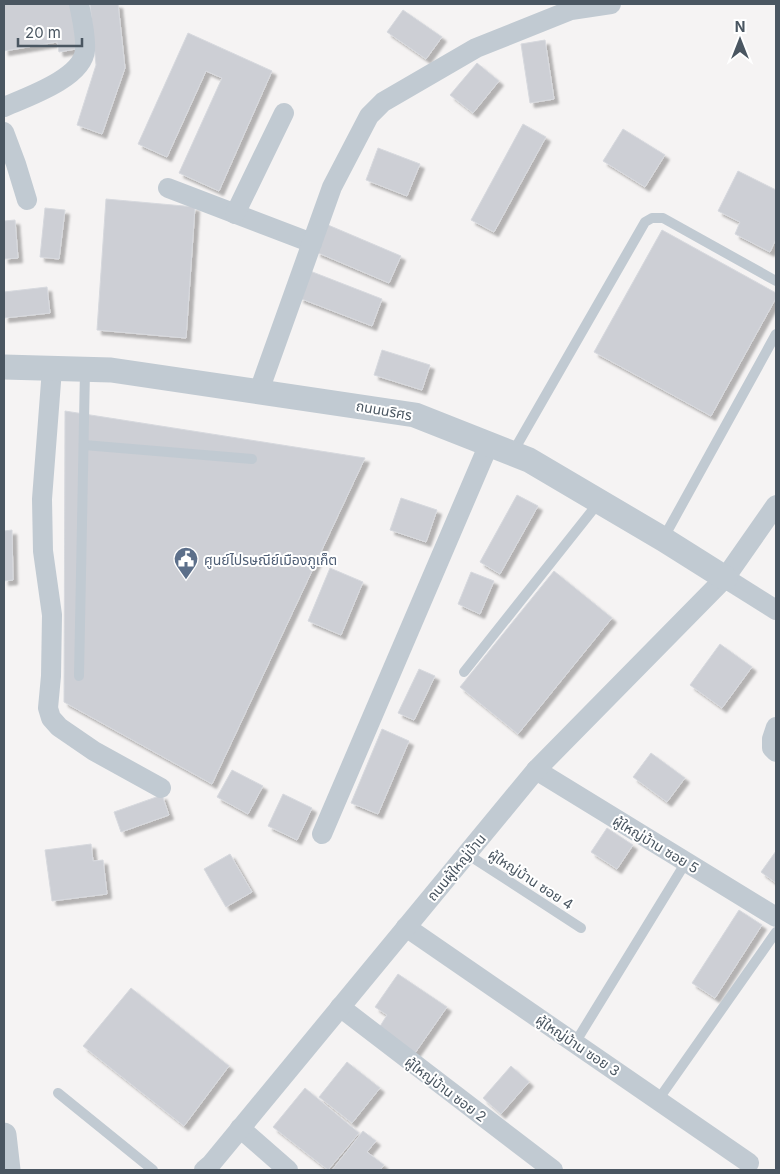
<svg xmlns="http://www.w3.org/2000/svg" width="780" height="1174" font-family="Inter,'Noto Sans Thai',sans-serif">
<style>
.building{fill:#cdcfd5;stroke:#d7d9de;filter:url(#shadow)}
.lines{fill:none;stroke-linecap:round;stroke-linejoin:round}
.service{stroke:#c1cad2;stroke-width:10}
.minor{stroke:#c1cad2;stroke-width:20}
.tertiary{stroke:#c1cad2;stroke-width:25}
.labels{text-anchor:middle;dominant-baseline:central;stroke-width:4;stroke-linejoin:round;paint-order:stroke}
.street-label{font-size:14px;fill:#4a5661;stroke:#fff}
.service-label{font-size:14px;fill:#4e5e75;stroke:#fff;text-anchor:start}
</style>
<defs>
<filter id="shadow"><feDropShadow dx="4.5" dy="4.5" stdDeviation="1" flood-color="#0004"/></filter>
</defs>
<rect width="100%" height="100%" fill="#f5f3f3"/>
<g class="building">
<polygon points="4,4 73,4 81,48 59,52 57,42 4,51"/>
<polygon points="90,4 118,4 125,68 102,134 77,125 96,65"/>
<polygon points="403,10 442,37 426,59 387,32"/>
<polygon points="188,33 272,71 219,191 179,173 222,78 206,71 167,157 138,144"/>
<polygon points="545,40 554,99 530,103 521,44"/>
<polygon points="477,63 499,81 473,113 450,95"/>
<polygon points="523,124 546,137 494,232 471,220"/>
<polygon points="623,129 665,155 645,187 603,161"/>
<polygon points="378,148 420,164 407,196 366,180"/>
<polygon points="738,171 776,190 776,239 770,252 735,234 740,222 718,211"/>
<polygon points="106,199 195,207 186,338 97,330"/>
<polygon points="45,208 65,210 59,259 40,257"/>
<polygon points="15,220 18,258 4,259 4,221"/>
<polygon points="328,225 401,256 389,283 316,252"/>
<polygon points="662,230 776,293 776,298 711,416 594,352"/>
<polygon points="310,271 382,299 372,326 299,298"/>
<polygon points="47,287 50,313 4,318 4,292"/>
<polygon points="382,350 430,365 422,390 374,375"/>
<polygon points="65,411 365,458 212,784 64,702"/>
<polygon points="517,495 538,506 500,574 480,562"/>
<polygon points="401,498 437,510 426,542 390,530"/>
<polygon points="12,530 13,580 4,581 4,531"/>
<polygon points="330,568 363,582 341,635 308,621"/>
<polygon points="554,571 612,618 518,734 460,687"/>
<polygon points="471,572 494,581 480,614 458,604"/>
<polygon points="720,644 752,667 722,708 690,685"/>
<polygon points="419,669 435,676 414,720 398,713"/>
<polygon points="382,729 409,741 378,814 351,803"/>
<polygon points="651,753 685,778 667,802 633,777"/>
<polygon points="232,770 263,786 248,814 217,797"/>
<polygon points="283,794 312,808 297,840 268,826"/>
<polygon points="162,795 169,815 121,832 114,812"/>
<polygon points="607,828 633,845 617,869 591,852"/>
<polygon points="91,844 93,861 103,860 107,894 52,901 45,850"/>
<polygon points="776,851 776,883 761,872"/>
<polygon points="230,854 252,892 226,907 204,869"/>
<polygon points="739,910 762,925 715,998 692,983"/>
<polygon points="398,974 447,1007 415,1053 379,1028 387,1015 375,1007"/>
<polygon points="131,988 229,1066 184,1126 83,1046"/>
<polygon points="347,1062 380,1088 352,1123 319,1097"/>
<polygon points="511,1066 529,1082 501,1114 483,1098"/>
<polygon points="305,1088 359,1133 328,1170 273,1127"/>
<polygon points="363,1131 376,1141 367,1152 384,1165 380,1170 332,1170"/>
</g>
<g class="lines">
<g class="service">
<polyline points="84,445 252,459"/>
<polyline points="513,452 645,222 652,218 663,218 776,281"/>
<polyline points="663,539 776,334"/>
<polyline points="464,672 599,502"/>
<polyline points="79,676 85,370"/>
<polyline points="467,854 581,928"/>
<polyline points="575,1043 686,862"/>
<polyline points="58,1093 153,1170"/>
<polyline points="658,1100 776,932"/>
</g>
<g class="minor">
<path d="M 4,107 C 27,97 83,78 85,50 C 86,35 82,19 79,4"/>
<polyline points="4,132 16,164 27,200"/>
<polyline points="168,188 312,243"/>
<polyline points="235,214 284,113"/>
<polyline points="52,369 42,499 43,551 52,615 51,676 48,708 51,718 59,727 94,751 161,788"/>
<polyline points="259,391 332,187 369,116 383,102 476,48 571,10 611,4"/>
<polyline points="725,578 776,610"/>
<polyline points="776,727 772,739 772,748 776,752"/>
<polyline points="536,770 776,917"/>
<polyline points="322,834 489,444"/>
<polyline points="406,927 749,1163"/>
<polyline points="340,1007 553,1170"/>
<polyline points="240,1128 288,1170"/>
<polyline points="204,1170 211,1164 536,770 725,578 776,505"/>
</g>
<g class="tertiary">
<polyline points="4,367 111,370 415,415 529,460 663,539 725,578"/>
<polyline points="4,1135 8,1170"/>
</g>
</g>
<defs>
<symbol id="civic-pin" viewBox="-11 -11 22 30"><path d="M0 17L-7.5 6A9.5 9.5 0 1 1 7.5 6Z" fill="#5c6f8a" stroke="#fff"/><path d="M-.6-6.5H3V-4.5H.6V-3L4-1V1h2V6H-6V1h2V-1L-.6-3ZM-1.2 2.5V6h2.4V2.5Z" fill="#fff"/></symbol>
</defs>
<g fill-rule="evenodd">
<use href="#civic-pin" x="172" y="545" width="28" height="38"/>
</g>
<g class="labels">
<g class="street-label">
<text transform="translate(384 410) rotate(10)">ถนนนริศร</text>
<text transform="translate(656 844) rotate(31)">ผู้ใหญ่บ้าน ซอย 5</text>
<text transform="translate(456 867) rotate(-50)">ถนนผู้ใหญ่บ้าน</text>
<text transform="translate(531 879) rotate(33)">ผู้ใหญ่บ้าน ซอย 4</text>
<text transform="translate(578 1045) rotate(34)">ผู้ใหญ่บ้าน ซอย 3</text>
<text transform="translate(446 1089) rotate(37)">ผู้ใหญ่บ้าน ซอย 2</text>
</g>
<g class="service-label">
<text x="204" y="559">ศูนย์ไปรษณีย์เมืองภูเก็ต</text>
</g>
</g>
<rect width="780" height="1174" fill="none" stroke="#4a5661" stroke-width="10"/>
<g transform="translate(740 40)" stroke="#ffffff" stroke-width="4" paint-order="stroke">
<path d="M0-4L9 19L0 12L-9 19Z" fill="#4a5661"/>
<text y="-8" font-size="14" font-weight="bold" text-anchor="middle" fill="#4a5661">N</text>
</g>
<path d="M18 38v8h64v-8" fill="none" stroke="#4a5661" stroke-width="2.5"/>
<text x="25" y="38" font-size="15" fill="#4a5661" stroke="#ffffff" stroke-width="4" paint-order="stroke">20 m</text>
</svg>
